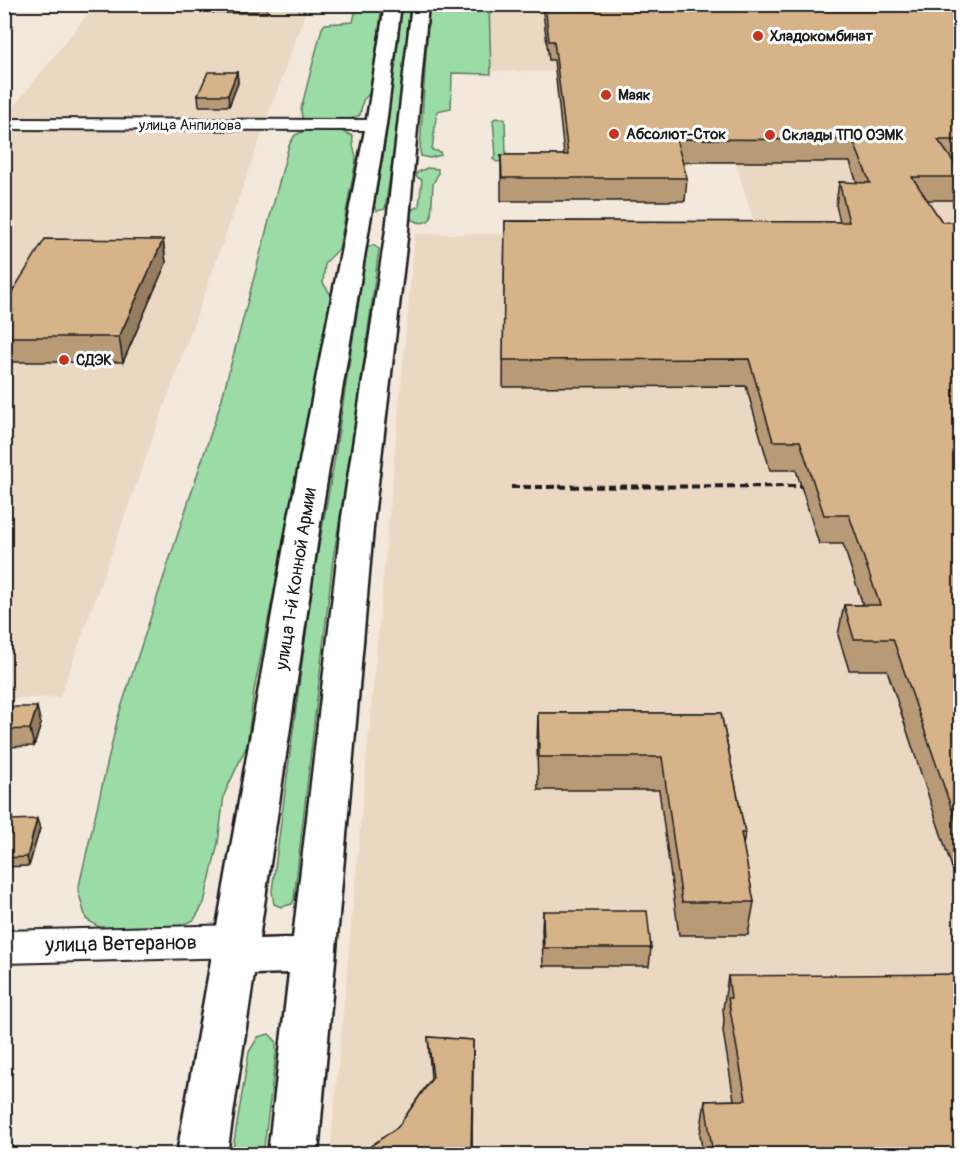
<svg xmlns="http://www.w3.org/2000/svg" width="965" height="1159" font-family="Pangolin,sans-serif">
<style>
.built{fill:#ead8c3}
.green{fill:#9bdca6;stroke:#5c7c61;stroke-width:1.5}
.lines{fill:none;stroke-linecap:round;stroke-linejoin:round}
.street-casing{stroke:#1c1c1c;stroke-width:4}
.secondary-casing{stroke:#1c1c1c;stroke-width:5}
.street{fill:#fff;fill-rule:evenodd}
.secondary{fill:#fff;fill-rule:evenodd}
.rail{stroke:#1c1c1c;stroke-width:4;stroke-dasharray:8 4;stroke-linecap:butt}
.wall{fill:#b89a76;stroke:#1c1c1c;stroke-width:1.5}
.shaded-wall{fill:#967d60;stroke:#1c1c1c;stroke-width:1.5}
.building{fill:#d6b389;stroke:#1c1c1c;stroke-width:1.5}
.poi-dot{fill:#c8321e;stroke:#fff;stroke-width:2}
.labels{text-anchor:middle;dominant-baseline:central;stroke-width:6;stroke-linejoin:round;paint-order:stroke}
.far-poi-label{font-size:15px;font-weight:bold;fill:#1c1c1c;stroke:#fff;text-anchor:start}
.far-street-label{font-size:15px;fill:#1c1c1c;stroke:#fff}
.street-label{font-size:18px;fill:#1c1c1c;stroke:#fff}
.near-street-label{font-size:21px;fill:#1c1c1c;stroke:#fff}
</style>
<rect width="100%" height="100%" fill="#f3e8dc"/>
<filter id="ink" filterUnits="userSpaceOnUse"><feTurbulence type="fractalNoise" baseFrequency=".0167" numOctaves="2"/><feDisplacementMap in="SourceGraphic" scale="12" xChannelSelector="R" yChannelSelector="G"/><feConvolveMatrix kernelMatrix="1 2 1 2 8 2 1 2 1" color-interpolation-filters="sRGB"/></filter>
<g filter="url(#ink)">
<g class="built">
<polygon points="95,5 308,5 60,697 5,699 4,119"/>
<polygon points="463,5 960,5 960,227 755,226 708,73 464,71"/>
<polygon points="415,234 960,234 960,1154 330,1154"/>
</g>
<g class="green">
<path d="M 357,5 L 382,5 L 372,91 L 363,100 L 360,115 C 347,123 316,124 302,118 L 301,109 L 322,28 L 325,24 L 353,22 Z"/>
<polygon points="401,5 410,5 399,116 385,209 377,211 374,206 384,152"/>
<polygon points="429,5 489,5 491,74 452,73 451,108 437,111 432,150 440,152 441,155 430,158 421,156 420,151"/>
<polygon points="496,118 505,119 506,160 497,162 493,159 496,156 493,120"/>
<path d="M 307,130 L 341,131 L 353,136 C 351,146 356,151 356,160 L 339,249 L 325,263 L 323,283 L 331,295 L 330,302 L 309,419 L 254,690 L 247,745 L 224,795 L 218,843 L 204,903 L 194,920 L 174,928 L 107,932 L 86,919 L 78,890 L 118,717 L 221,402 L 289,145 L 295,135 Z"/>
<path d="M 427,168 L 438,169 L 438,174 L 433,184 L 431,218 C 425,225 419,223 411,219 L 410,211 L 419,206 L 422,180 L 415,176 L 418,172 Z"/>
<polygon points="373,245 379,249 354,434 333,559 294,899 292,904 281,907 274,904 272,891 313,579 333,469 367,248"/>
<polygon points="269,1034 276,1041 276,1054 263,1154 232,1154 249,1052 258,1037"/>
</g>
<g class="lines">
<defs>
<g id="street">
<polygon points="4,119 376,120 382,121 385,125 382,129 376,130 4,129"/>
<polygon points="238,925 252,930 258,941 252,952 238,957 4,963 4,931"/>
</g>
<polygon id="secondary" points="385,4 401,4 386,125 321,517 259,939 293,938 342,517 386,230 412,4 428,4 408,230 374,517 318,1154 268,1154 289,973 254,974 227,1154 177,1154 289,517 366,125"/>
</defs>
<use href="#street" class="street-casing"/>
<use href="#secondary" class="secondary-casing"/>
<use href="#street" class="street"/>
<use href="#secondary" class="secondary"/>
<polyline class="rail" points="511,487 817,486"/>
</g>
<g class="wall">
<rect x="213" y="4" width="54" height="9"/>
<polygon points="542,4 960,4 960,162 954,162 960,171 960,200 927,200 942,222 960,222 960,892 887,670 849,670 838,635 844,605 863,605 843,544 819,544 796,470 770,470 746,386 503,387 505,221 840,222 836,205 839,182 857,183 850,162 682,162 687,178 685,201 501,201 501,155 564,155 554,60 549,60"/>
<polygon points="237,72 238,83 229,106 199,106 198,95"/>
<polygon points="163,240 166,263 123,362 4,362 4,305"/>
<polygon points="4,707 41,724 34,746 4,747"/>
<polygon points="538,713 721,713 745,833 743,846 754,902 748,935 679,935 659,790 538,790 537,745"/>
<polygon points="40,828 29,866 4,867 4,841"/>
<polygon points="543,911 651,948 649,966 543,966 542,929"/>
<polygon points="728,976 960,1155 703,1155 700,1134 705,1101 734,1100 723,1031 724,1021 723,1009"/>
<polygon points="428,1037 473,1040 472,1155 358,1155 398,1127 431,1079"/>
</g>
<g class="shaded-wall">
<polygon points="237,72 238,83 229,106 228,95"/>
<polygon points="163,240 166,263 123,362 119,337"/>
<polygon points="37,707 41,724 34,746 30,729"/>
<polygon points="37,819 40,828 29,866 27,857"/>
<polygon points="473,1040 472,1155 471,1155"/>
</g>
<g class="building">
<polygon points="545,4 960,4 960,140 938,140 960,171 960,177 912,177 942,222 960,222 960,833 893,639 854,639 844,605 880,605 849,515 824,515 800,441 773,441 749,359 503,360 505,221 849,222 839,182 870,183 853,140 676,139 687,178 502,178 501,155 568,155 554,41 549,41"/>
<polygon points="208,72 237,72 228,95 198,95"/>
<polygon points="45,239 163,240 119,337 4,337 4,305"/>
<polygon points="4,707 37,707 30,729 4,730"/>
<polygon points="538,713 721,713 745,833 741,833 754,902 682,902 662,757 539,757"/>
<polygon points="37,819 27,857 4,858 4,841 11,820"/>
<polygon points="543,911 647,911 651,948 544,948"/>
<polygon points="960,974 960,1155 713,1155 705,1101 746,1100 728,998 731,998 728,976"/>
<polygon points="428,1037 473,1040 471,1155 358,1155 398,1127 433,1077"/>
</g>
</g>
<g class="poi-dot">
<circle cx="758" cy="36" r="6"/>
<circle cx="606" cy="95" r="6"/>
<circle cx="614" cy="134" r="6"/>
<circle cx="770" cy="135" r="6"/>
<circle cx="64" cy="360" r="6"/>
</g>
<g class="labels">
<g class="far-poi-label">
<text x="770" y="36">Хладокомбинат</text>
<text x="618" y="95">Маяк</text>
<text x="626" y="134">Абсолют-Сток</text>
<text x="782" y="135">Склады ТПО ОЭМК</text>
<text x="76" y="360">СДЭК</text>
</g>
<g class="far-street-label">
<text x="190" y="125">улица Анпилова</text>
</g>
<g class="street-label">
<text transform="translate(296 579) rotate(-81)">улица 1-й Конной Армии</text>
</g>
<g class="near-street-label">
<text transform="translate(121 944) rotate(-1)">улица Ветеранов</text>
</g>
</g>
<rect width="965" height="1159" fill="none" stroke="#fff" stroke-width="24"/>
<rect x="12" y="12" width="941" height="1135" fill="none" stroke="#1c1c1c" stroke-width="2" filter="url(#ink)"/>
</svg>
